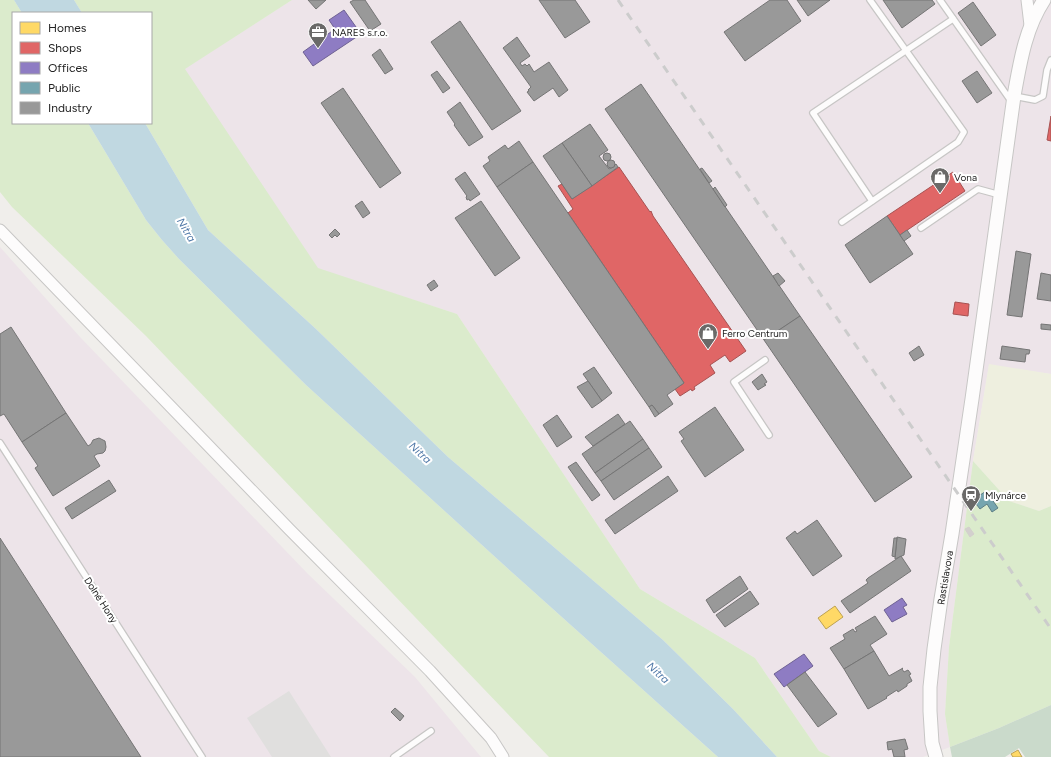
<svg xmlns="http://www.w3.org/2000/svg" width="1051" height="757" font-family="Figtree,sans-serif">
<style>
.industrial{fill:#ede4e9}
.farmland{fill:#eeefdf}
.grass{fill:#dbebcc}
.cemetery{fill:#cadacb}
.parking{fill:#e0dfde}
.water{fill:#c0d8e1}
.homes{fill:#ffd966;stroke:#bda252}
.shops{fill:#e06666;stroke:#a75252}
.offices{fill:#8e7cc3;stroke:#6e6193}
.public{fill:#76a5af;stroke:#5d7e85}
.industry{fill:#999;stroke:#757575}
.building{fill:#d3d0ce;stroke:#d3d0cc}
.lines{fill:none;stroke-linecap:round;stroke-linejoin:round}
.service-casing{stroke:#c7c6c5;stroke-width:8}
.minor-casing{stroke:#c7c6c5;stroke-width:13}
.tertiary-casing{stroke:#c7c6c5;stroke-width:15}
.service{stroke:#fdfcfc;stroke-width:5.5}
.minor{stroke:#fdfcfc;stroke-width:11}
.tertiary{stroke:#fdfcfc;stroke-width:13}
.rail{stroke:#ccc;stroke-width:3;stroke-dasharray:8 8;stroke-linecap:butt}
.labels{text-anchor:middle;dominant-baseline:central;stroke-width:4;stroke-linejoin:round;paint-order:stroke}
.poi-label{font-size:10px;fill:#222;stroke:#fff;text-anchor:start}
.street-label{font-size:10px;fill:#222;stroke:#fff}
.water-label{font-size:11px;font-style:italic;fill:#4e77a7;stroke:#fff}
</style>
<rect width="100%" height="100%" fill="#f0eeeb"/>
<g class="industrial">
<polygon points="292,0 1051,0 1051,374 989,365 973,461 949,647 945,714 950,747 923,757 831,757 819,751 755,658 640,589 457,314 318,269 184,69"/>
<polygon points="0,247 80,337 308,574 415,677 481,757 0,757"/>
</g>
<polygon class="farmland" points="989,364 1051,374 1051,506 1039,511 1009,501 973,461"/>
<g class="grass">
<polygon points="0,0 14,0 22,13 13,13 13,123 88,123 146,220 162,240 179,259 306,385 515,575 718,757 549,757 146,336 12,207 0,192"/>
<polygon points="74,0 292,0 185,69 318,268 457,314 640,589 755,658 819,751 831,757 777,757 733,709 663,640 448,457 316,329 208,230 145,123 151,123 151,13 82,13"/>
<polygon points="973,461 1009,501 1039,511 1051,506 1051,705 999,728 950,747 945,714 949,647"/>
</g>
<polygon class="cemetery" points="1051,705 1051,757 1025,757 1019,748 1005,757 952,757 950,747 999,728"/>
<polygon class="parking" points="289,691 331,757 272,757 247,718"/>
<g class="water">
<polygon points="14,0 74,0 82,13 22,13"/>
<polygon points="88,123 145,123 208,230 316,329 448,457 663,640 733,709 777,757 718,757 515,575 306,385 179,259 162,240 146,220"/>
</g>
<g class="homes">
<polygon points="835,606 843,617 826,629 818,618"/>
<polygon points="1018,750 1022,757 1013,757 1011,754"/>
</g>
<g class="shops">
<polygon points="1051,116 1051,141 1047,140"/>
<polygon points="619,167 650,212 651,211 653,216 746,351 730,362 725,355 710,365 715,373 694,387 695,389 692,391 691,389 680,396 675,389 684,383 568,213 573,209 558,186 562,184 572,199"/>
<polygon points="953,172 965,191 900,235 887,216"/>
<polygon points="955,302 969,304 968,316 953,314"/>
</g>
<g class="offices">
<polygon points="344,10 361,34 313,66 303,52 335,29 329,20"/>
<polygon points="902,598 907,605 903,607 907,614 892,622 884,610"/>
<polygon points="804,654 813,666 784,687 774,674"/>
</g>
<polygon class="public" points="986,491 998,508 992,512 987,504 980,509 973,500"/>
<g class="industry">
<polygon points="308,0 326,0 316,9"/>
<polygon points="354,0 365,0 381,24 370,31 350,2"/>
<polygon points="539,0 575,0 590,22 565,38"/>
<polygon points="770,0 787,0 801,21 745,61 724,32"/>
<polygon points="797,0 830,0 808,16"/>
<polygon points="883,0 932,0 935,4 902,28"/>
<polygon points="973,2 996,35 981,46 958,13"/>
<polygon points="460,21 521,111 492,130 431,42"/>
<polygon points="517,37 530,56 520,63 522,66 525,64 527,66 529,64 534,72 549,62 568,90 559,97 553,88 534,101 527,92 529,91 528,90 531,87 503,48"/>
<polygon points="380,49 393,69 385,74 372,55"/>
<polygon points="437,71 450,88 443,93 431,75"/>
<polygon points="977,71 992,93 977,103 962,81"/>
<polygon points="641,84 800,316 764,340 605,109"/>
<polygon points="343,88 401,173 380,188 321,103"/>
<polygon points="460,102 483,137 469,146 454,125 455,124 447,112"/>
<polygon points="590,124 608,150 599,156 609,169 613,167 616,164 618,167 592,186 562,143"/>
<polygon points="519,141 533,162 497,187 483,166 490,161 488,157 505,145 508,149"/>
<polygon points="562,143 592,186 572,199 543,156"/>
<circle cx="607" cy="157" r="4"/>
<circle cx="611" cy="164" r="4"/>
<polygon points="533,162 684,383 667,395 673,404 659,414 652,405 649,407 497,187"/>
<polygon points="702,168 712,181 709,183 700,169"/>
<polygon points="465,172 480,194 470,201 469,199 467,200 466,197 467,196 455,179"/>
<polygon points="715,187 727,205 725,207 713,189"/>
<polygon points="362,201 370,213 363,218 355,206"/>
<polygon points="481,201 520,258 495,276 455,218"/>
<polygon points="887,216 913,254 870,283 845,245"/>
<polygon points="335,229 340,234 337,237 335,235 332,238 329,235"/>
<polygon points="907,230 911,236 904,241 900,235"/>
<polygon points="1016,251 1031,254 1022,317 1007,315"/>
<polygon points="778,273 785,281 779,286 773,276"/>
<polygon points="1041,273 1051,275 1051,301 1037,299"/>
<polygon points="434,280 438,286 431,291 427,285"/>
<polygon points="800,316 912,477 875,502 764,340"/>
<polygon points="1041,324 1051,325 1051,330 1041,329"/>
<polygon points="11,327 66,413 22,442 4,414 0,416 0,334"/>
<polygon points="919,346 924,355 914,361 909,353"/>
<polygon points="1002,346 1030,350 1029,354 1026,354 1025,362 1000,359"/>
<polygon points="594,367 612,393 602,401 583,374"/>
<polygon points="762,374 767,382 764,384 766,385 758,390 752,382"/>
<polygon points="588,381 602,401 592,408 577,387"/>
<polygon points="652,405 659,414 655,417 649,407"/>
<polygon points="715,407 744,450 705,477 681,441 684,439 679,432"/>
<polygon points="66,413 88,446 91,444 93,440 99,438 105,441 106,447 105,451 103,453 97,454 94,456 100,466 53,496 35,468 38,466 22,442"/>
<polygon points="618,414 625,424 593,446 585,437"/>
<polygon points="557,415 572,437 557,447 543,425"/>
<polygon points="630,421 643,439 595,473 582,454"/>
<polygon points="643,439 649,448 601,481 595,473"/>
<polygon points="649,448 662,467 614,500 601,481"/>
<polygon points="576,462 600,495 592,501 568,467"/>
<polygon points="668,476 678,491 615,534 605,520"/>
<polygon points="109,480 116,491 72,519 65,508"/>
<polygon points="817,520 842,556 813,576 786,538 795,531 797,534"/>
<polygon points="897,537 906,539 904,555 895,559"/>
<polygon points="0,538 141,757 0,757"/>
<polygon points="894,538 897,538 895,557 892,556"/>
<polygon points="901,556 911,571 850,613 841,601 868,583 866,580 868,578"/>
<polygon points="740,576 748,589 714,613 706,600"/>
<polygon points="750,591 759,604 725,627 716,615"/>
<polygon points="875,616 887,634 870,645 874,651 844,669 830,648 845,639 843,635 853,629 855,632 857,631 855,628"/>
<polygon points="874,651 889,676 903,668 902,669 904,672 908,670 911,674 909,675 912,681 907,684 907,686 898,692 897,690 886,697 887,698 868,709 844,669"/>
<polygon points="805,672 837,714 818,727 787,685"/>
<polygon points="395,708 404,716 400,721 391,712"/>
<polygon points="905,739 908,749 904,750 905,757 894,757 892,749 888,750 887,742"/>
</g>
<polygon class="building" points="969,527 974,534 970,537 965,529"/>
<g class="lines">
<defs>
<g id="service">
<polyline points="940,0 1011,101"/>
<polyline points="1014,96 1035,100 1043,96 1047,70 1051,60"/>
<polyline points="872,201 813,113 953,19"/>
<polyline points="842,222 958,142 964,132 870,0"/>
<polyline points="921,228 978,189 1000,195"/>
<polyline points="765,360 734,382 769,435"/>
<polyline points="0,443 202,757"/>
<polyline points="394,757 431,731"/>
</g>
<g id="minor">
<polyline points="1027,0 1030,25"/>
<polyline points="0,230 290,530 430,671 491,738 503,757"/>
</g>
<g id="tertiary">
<path id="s1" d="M 936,757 L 932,743 L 930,711 L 930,687 L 934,649 L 941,599 L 952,534 L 972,399 L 1014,96 C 1020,63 1025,29 1044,0"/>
</g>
</defs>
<use href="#service" class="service-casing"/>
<use href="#minor" class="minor-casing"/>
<use href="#tertiary" class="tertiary-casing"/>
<use href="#service" class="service"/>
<use href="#minor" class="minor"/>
<use href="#tertiary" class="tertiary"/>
<polyline class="rail" points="618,0 1051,629"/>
</g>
<defs>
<symbol id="office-pin" viewBox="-11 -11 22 30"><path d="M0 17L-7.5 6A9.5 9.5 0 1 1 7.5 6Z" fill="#6a6968" stroke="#fff"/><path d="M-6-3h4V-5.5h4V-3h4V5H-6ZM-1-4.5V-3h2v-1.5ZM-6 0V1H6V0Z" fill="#fff"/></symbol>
<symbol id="shop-pin" viewBox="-11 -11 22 30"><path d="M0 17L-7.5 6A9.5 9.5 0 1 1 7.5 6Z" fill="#6a6968" stroke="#fff"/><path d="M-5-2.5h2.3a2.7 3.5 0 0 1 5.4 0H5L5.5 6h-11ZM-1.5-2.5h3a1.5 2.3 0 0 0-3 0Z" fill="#fff"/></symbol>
<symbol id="station-pin" viewBox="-11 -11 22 30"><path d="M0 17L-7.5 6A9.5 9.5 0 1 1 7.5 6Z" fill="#6a6968" stroke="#fff"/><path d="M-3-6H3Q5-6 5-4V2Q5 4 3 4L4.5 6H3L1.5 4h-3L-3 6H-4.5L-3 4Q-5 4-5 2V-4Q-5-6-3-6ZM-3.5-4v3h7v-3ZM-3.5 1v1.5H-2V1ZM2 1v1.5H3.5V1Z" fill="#fff"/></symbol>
</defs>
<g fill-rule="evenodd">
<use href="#office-pin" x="307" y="21" width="22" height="30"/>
<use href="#shop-pin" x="929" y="166" width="22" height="30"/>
<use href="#shop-pin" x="697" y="322" width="22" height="30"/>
<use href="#station-pin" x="960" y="484" width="22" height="30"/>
</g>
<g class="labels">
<g class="poi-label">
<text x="332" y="32">NARES s.r.o.</text>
<text x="954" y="177">Vona</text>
<text x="722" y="333">Ferro Centrum</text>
<text x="985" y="495">Mlynárce</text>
</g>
<g class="street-label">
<text stroke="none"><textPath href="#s1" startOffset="181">Rastislavova</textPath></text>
<text transform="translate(101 600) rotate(57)">Dolné Hony</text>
</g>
<g class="water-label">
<text transform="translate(186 230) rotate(59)">Nitra</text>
<text transform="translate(420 453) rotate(43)">Nitra</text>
<text transform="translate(658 673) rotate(43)">Nitra</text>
</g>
</g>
<rect x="12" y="12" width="140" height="112" fill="#ffffff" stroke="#a7a7a7"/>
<rect x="20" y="22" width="20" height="12" fill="#ffd966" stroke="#a7a7a7"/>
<text x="48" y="32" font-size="12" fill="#222222">Homes</text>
<rect x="20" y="42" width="20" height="12" fill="#e06666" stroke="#a7a7a7"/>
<text x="48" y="52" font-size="12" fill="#222222">Shops</text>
<rect x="20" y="62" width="20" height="12" fill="#8e7cc3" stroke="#a7a7a7"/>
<text x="48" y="72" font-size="12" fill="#222222">Offices</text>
<rect x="20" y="82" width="20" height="12" fill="#76a5af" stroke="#a7a7a7"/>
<text x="48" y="92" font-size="12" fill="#222222">Public</text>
<rect x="20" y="102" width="20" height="12" fill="#999999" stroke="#a7a7a7"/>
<text x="48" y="112" font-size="12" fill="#222222">Industry</text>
</svg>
